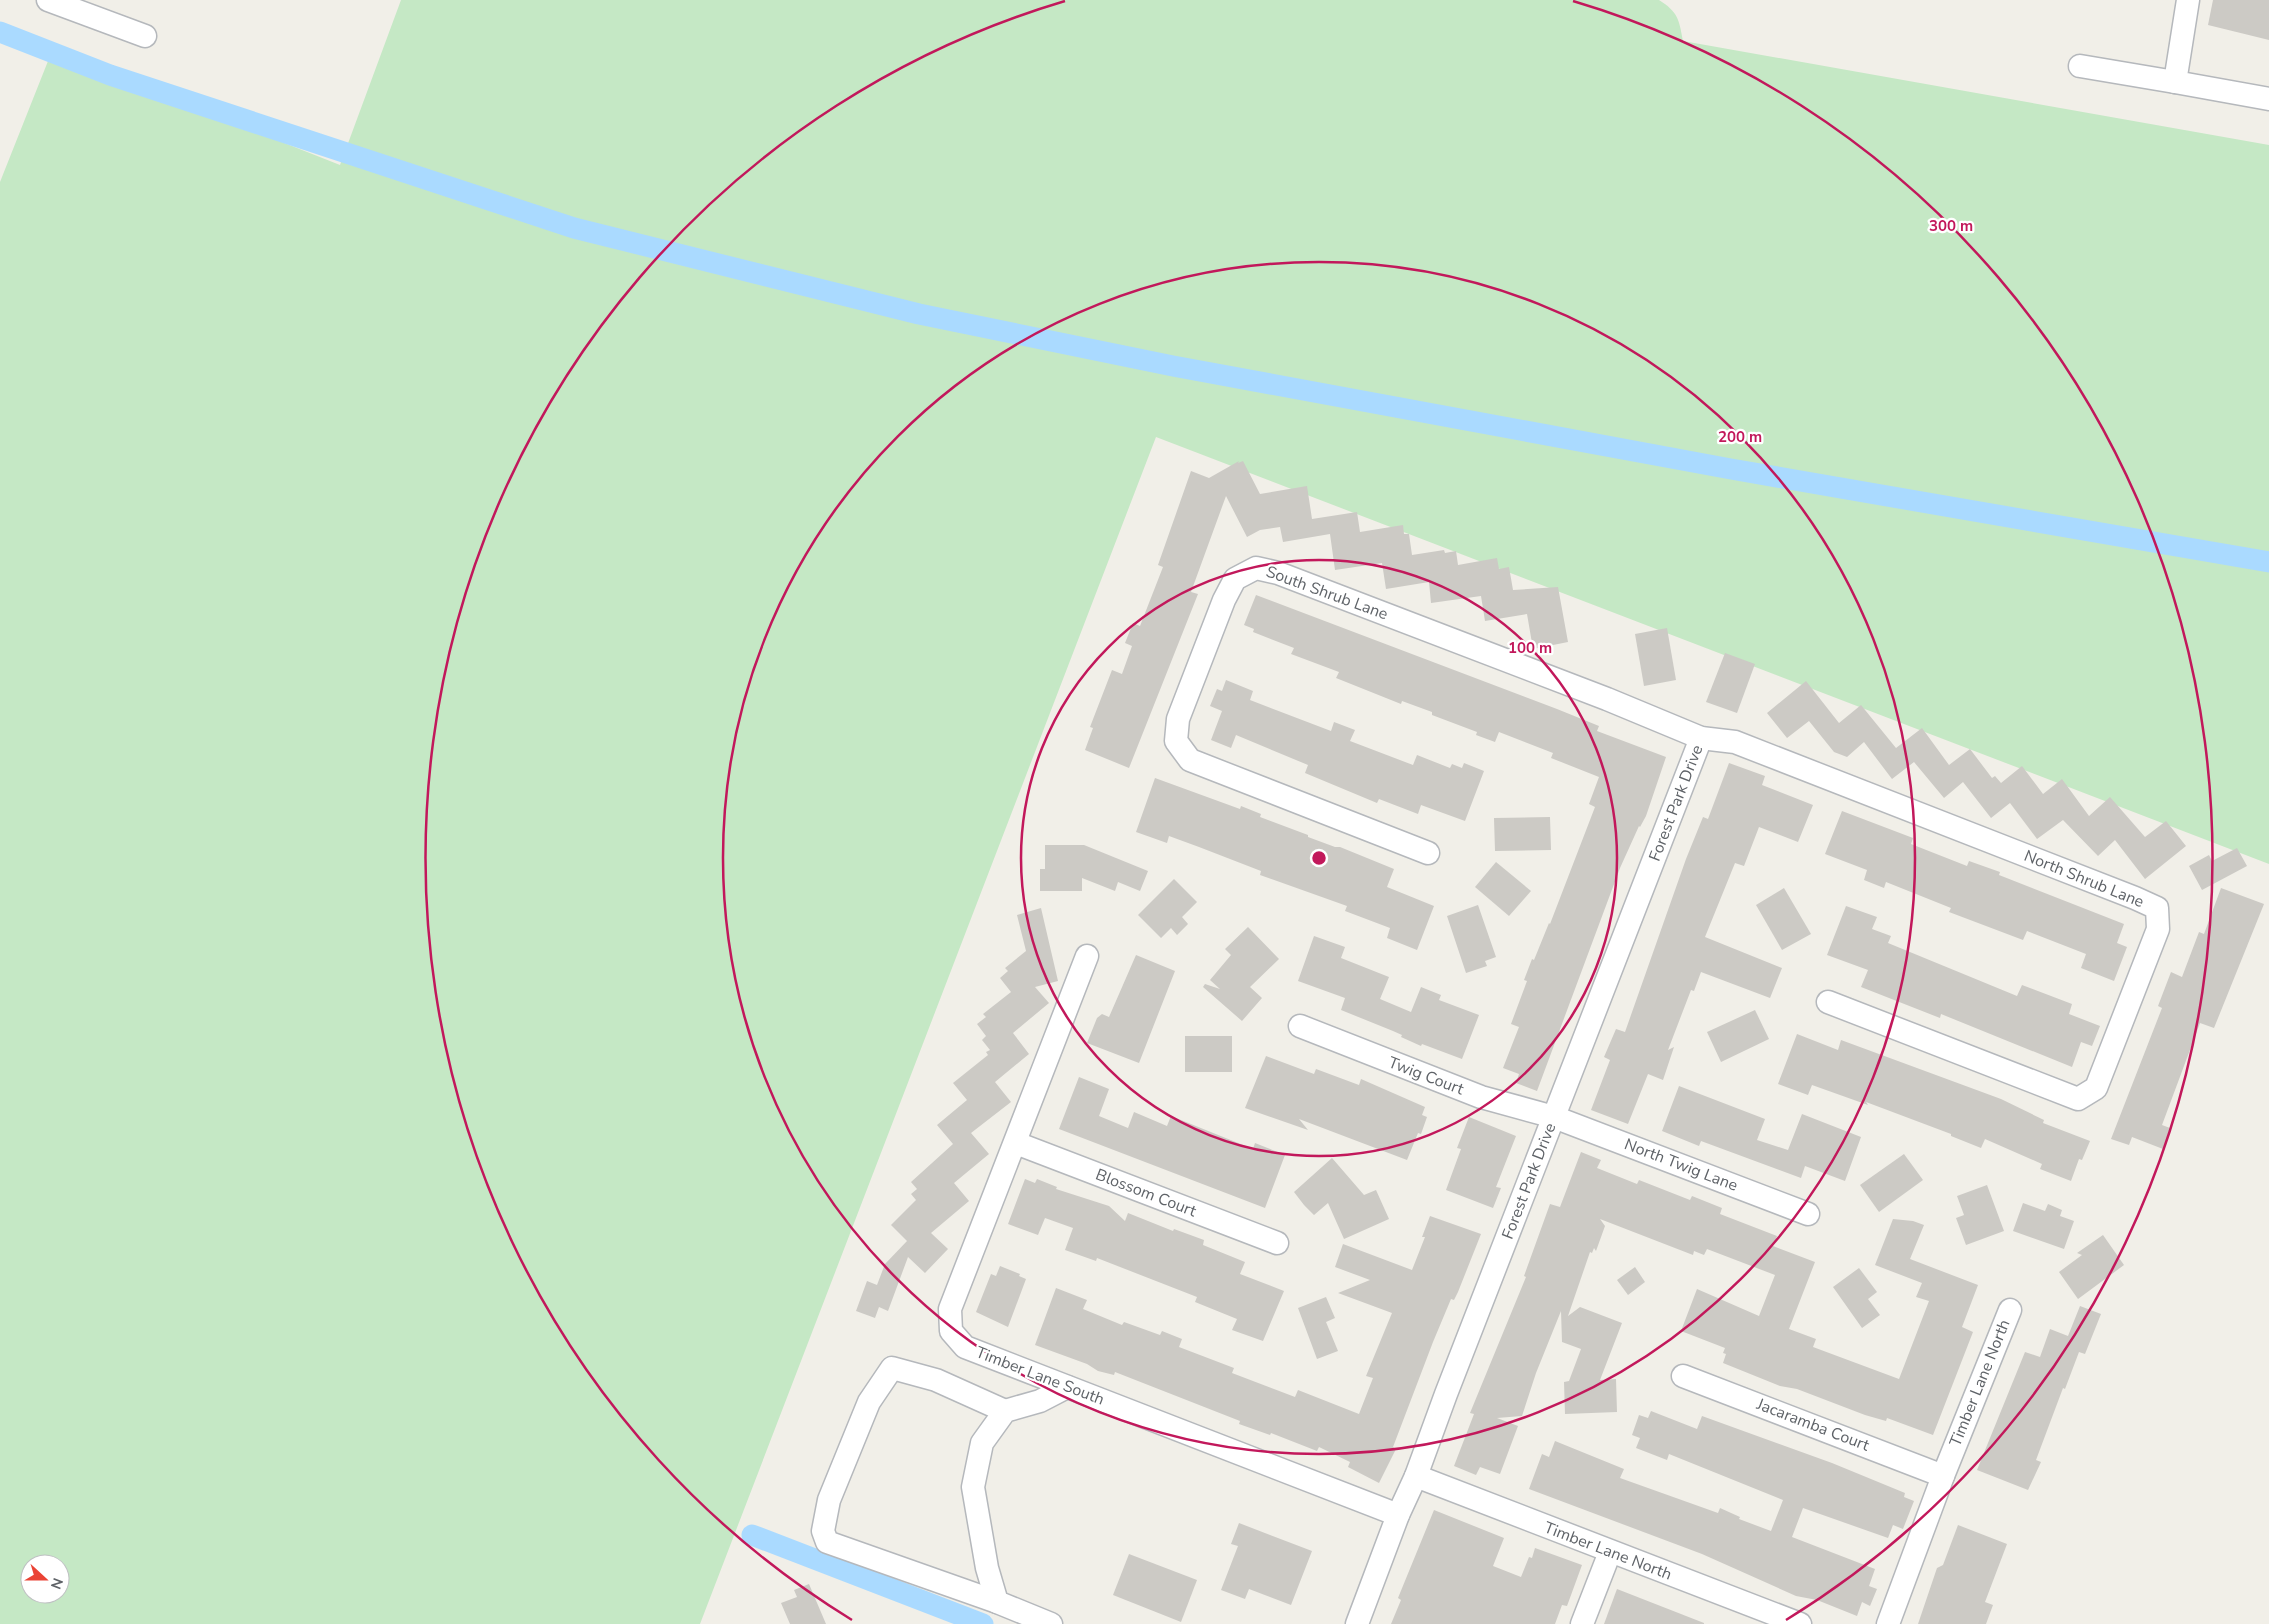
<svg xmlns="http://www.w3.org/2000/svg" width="2269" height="1624" font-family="'Nunito Sans',sans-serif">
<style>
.green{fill:#c5e8c5;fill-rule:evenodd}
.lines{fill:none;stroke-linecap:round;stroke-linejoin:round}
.canal{stroke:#aadaff;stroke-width:21}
.building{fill:#cccac5}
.minor-casing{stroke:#b5b8bc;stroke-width:25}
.minor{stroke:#fff;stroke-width:22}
.ring{fill:none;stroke:#c2185b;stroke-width:2.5}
.labels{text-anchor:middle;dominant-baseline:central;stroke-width:4.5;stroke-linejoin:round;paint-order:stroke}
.street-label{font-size:16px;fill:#5f6368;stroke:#fff}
.centre{fill:#c2185b;stroke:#fff;stroke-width:2.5}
.ring-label{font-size:15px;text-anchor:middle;font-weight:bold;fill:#c2185b;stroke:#fff;stroke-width:4.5;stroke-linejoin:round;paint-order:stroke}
</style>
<rect width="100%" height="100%" fill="#f1efe8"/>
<path class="green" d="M 401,0 L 1659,0 C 1678,12 1679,19 1683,41 L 2269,145 L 2269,864 L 1156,437 L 700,1624 L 0,1624 L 0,182 L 52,51 L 340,165 ZM 30,1564 L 60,1564 L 60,1594 L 30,1594 Z"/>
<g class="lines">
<g class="canal">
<polyline points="0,32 110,75 574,228 919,314 1173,366 1731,469 2269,562"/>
<polyline points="752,1535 983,1624"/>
</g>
</g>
<g class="building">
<polygon points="2213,0 2269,0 2269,40 2208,25"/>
<polygon points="1239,461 1238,463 1243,461 1260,494 1307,486 1312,519 1357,512 1360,532 1403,525 1404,534 1409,534 1412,555 1444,550 1445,553 1456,551 1458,565 1497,558 1499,569 1509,567 1513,590 1558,587 1568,642 1533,649 1527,614 1485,621 1481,596 1431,603 1429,582 1386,589 1382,563 1335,570 1330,534 1283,542 1280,527 1260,530 1247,537 1226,496 1191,592 1198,594 1129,768 1085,750 1093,728 1090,727 1112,670 1122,674 1132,646 1125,643 1133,623 1140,626 1163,567 1158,565 1191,471 1209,478"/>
<polygon points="1256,595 1557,709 1599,726 1597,731 1666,757 1646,816 1640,827 1639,826 1620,868 1537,1091 1516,1083 1519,1074 1503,1068 1519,1027 1511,1024 1527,981 1524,980 1532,959 1534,960 1549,923 1550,924 1595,807 1589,804 1599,777 1551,758 1553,753 1499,732 1495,742 1476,735 1477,732 1432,715 1432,712 1402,701 1401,704 1336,678 1339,672 1291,654 1294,648 1253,632 1254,629 1244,625"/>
<polygon points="1667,628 1676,680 1644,686 1635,634"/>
<polygon points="1725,653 1755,664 1737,713 1706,702"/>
<polygon points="1226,680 1253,691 1250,700 1331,731 1334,722 1355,730 1350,741 1413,765 1417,755 1450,768 1452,764 1462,768 1464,763 1484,771 1465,821 1421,805 1418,814 1379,799 1377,803 1305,773 1308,765 1236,735 1231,748 1211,740 1222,711 1210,706 1217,689 1222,691"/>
<polygon points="1806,681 1839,723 1861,705 1896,748 1922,728 1949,765 1970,749 1992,778 1995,776 2001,783 2022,766 2043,794 2062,779 2089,816 2110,797 2145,837 2166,821 2186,846 2145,879 2115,840 2098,856 2063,820 2037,839 2010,803 1991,818 1963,782 1944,798 1914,762 1892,779 1864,742 1847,757 1834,752 1809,721 1787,738 1767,713"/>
<polygon points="1729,763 1765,776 1762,785 1813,805 1798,842 1759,827 1744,866 1735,863 1705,937 1782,968 1770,998 1701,972 1694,991 1691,990 1668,1050 1674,1047 1663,1080 1648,1074 1628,1124 1591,1110 1610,1060 1604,1057 1616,1029 1625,1032 1686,859 1703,817 1708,819"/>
<polygon points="1155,778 1240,809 1241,806 1261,814 1260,817 1308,835 1308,837 1335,847 1340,847 1394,869 1387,887 1434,906 1417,950 1387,938 1390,928 1345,911 1347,906 1260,875 1261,871 1199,847 1169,836 1167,843 1136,832"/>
<polygon points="1842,811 1913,838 1911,844 1967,866 1969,861 2000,872 1999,875 2124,924 2117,943 2127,947 2114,981 2081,968 2086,954 2027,931 2023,940 1949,912 1951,908 1886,882 1884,888 1864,880 1867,870 1825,854"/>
<polygon points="1550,817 1551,850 1495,851 1494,818"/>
<polygon points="1045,845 1084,845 1148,871 1140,891 1118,882 1115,891 1082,878 1082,891 1040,891 1040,869 1045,869"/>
<polygon points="2237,848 2247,866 2202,890 2189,866 2209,855 2212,861"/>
<polygon points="1496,862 1531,891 1509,916 1475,887"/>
<polygon points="1174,879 1197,902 1182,917 1188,924 1177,935 1171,928 1161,938 1138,915"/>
<polygon points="1784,888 1811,934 1782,950 1756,905"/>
<polygon points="2221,888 2264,904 2214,1028 2200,1023 2162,1125 2170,1128 2163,1149 2132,1137 2129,1145 2111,1139 2162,1008 2158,1006 2171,972 2182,977 2199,932 2204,934"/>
<polygon points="1478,905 1496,957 1485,961 1487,966 1466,973 1447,916"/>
<polygon points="1846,906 1877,917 1872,929 1891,936 1888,943 2017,996 2022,985 2072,1004 2069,1014 2100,1026 2092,1046 2081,1042 2072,1067 1941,1014 1940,1018 1861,987 1868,970 1827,955"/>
<polygon points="1041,908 1058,981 1035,987 1049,1003 1013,1033 1029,1054 995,1082 1011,1102 971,1133 989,1154 954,1183 969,1201 931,1233 948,1249 925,1273 908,1257 888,1311 879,1307 875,1318 856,1311 867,1281 877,1285 885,1264 907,1241 891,1225 916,1200 911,1194 917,1189 911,1182 953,1144 937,1125 967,1100 953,1083 988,1055 986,1052 990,1050 982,1040 986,1036 977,1024 986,1017 983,1014 1011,992 1000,978 1008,971 1005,968 1026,951 1017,915"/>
<polygon points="1248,927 1279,959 1250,987 1262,998 1242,1021 1203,987 1205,984 1220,989 1210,980 1231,955 1225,949"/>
<polygon points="1314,936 1345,947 1341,958 1389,977 1380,999 1411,1012 1421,987 1441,995 1439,1000 1479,1015 1462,1059 1422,1044 1421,1046 1401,1037 1402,1035 1393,1031 1341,1010 1345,998 1298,981"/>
<polygon points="1136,955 1175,971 1139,1063 1087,1043 1097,1018 1102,1014 1109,1017"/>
<polygon points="1755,1010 1769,1039 1721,1062 1707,1032"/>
<polygon points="1797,1034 1838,1050 1841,1040 2001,1099 2044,1120 2043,1123 2090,1141 2082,1160 2079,1159 2071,1181 2040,1169 2042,1164 1985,1139 1981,1148 1951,1136 1951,1134 1866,1102 1868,1105 1812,1085 1808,1095 1778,1084"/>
<rect x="1185" y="1036" width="47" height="36"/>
<polygon points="1266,1056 1314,1074 1316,1069 1359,1085 1361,1079 1425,1107 1422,1115 1427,1117 1421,1134 1418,1133 1407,1160 1299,1119 1308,1130 1245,1108"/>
<polygon points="1079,1077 1109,1089 1099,1116 1128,1128 1134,1112 1167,1126 1171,1116 1253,1149 1255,1143 1285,1155 1265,1208 1059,1129"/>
<polygon points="1679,1086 1765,1119 1757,1140 1788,1150 1802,1114 1861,1137 1845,1181 1805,1166 1801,1178 1701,1141 1699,1146 1662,1131"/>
<polygon points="1469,1117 1516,1136 1496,1187 1501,1188 1493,1208 1446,1190 1461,1149 1457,1148"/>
<polygon points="1581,1152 1601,1160 1597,1168 1637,1184 1639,1180 1690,1200 1692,1196 1722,1208 1720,1214 1777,1236 1773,1246 1815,1262 1789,1329 1816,1339 1813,1347 1899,1379 1929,1301 1916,1297 1922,1283 1875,1265 1893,1219 1913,1221 1924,1225 1910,1259 1978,1285 1962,1327 1973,1332 1933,1435 1887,1418 1886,1421 1865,1415 1797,1389 1780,1386 1723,1363 1726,1354 1723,1353 1725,1348 1681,1331 1697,1289 1759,1316 1775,1275 1707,1249 1704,1255 1694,1251 1693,1255 1600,1219 1605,1226 1596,1251 1594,1248 1592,1253 1590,1252 1568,1316 1580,1307 1622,1323 1600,1380 1616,1379 1617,1412 1565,1414 1564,1382 1569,1381 1581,1349 1562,1342 1561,1311 1536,1373 1522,1416 1497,1418 1518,1426 1500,1474 1480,1467 1476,1475 1454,1466 1474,1414 1470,1413 1526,1277 1524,1276 1550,1204 1560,1207"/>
<polygon points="1904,1154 1923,1180 1879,1212 1860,1185"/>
<polygon points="1332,1158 1364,1195 1376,1190 1389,1219 1344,1239 1328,1203 1314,1215 1304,1205 1294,1192"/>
<polygon points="1025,1179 1035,1183 1037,1179 1057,1187 1056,1189 1109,1206 1125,1221 1128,1213 1173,1231 1174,1229 1204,1240 1203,1245 1245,1262 1240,1274 1284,1291 1263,1341 1232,1330 1237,1319 1195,1302 1197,1297 1097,1258 1096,1261 1065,1250 1073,1228 1045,1218 1038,1235 1008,1224"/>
<polygon points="1987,1185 2004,1231 1966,1245 1956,1218 1964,1215 1957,1196"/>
<polygon points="2023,1203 2045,1211 2048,1204 2062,1210 2060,1216 2074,1221 2064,1249 2013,1231"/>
<polygon points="1430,1216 1481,1234 1458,1292 1454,1300 1451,1299 1433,1342 1393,1447 1396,1449 1379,1483 1348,1467 1350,1462 1319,1447 1317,1451 1271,1433 1270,1435 1239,1424 1240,1421 1115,1372 1114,1375 1098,1371 1087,1364 1035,1345 1056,1288 1087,1300 1083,1309 1122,1325 1124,1322 1160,1335 1162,1331 1182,1339 1179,1347 1234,1368 1232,1373 1295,1397 1298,1390 1359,1414 1373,1378 1366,1376 1392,1313 1338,1293 1370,1280 1335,1267 1343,1244 1412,1270 1425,1237 1422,1237"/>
<polygon points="2103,1235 2124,1265 2078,1299 2059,1272 2082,1255 2077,1253"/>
<polygon points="1000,1266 1020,1274 1019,1276 1026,1279 1008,1327 976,1312 991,1274 996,1276"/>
<polygon points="1635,1267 1645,1282 1628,1295 1617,1280"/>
<polygon points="1859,1268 1877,1292 1868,1299 1880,1315 1862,1328 1833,1287"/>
<polygon points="1326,1297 1335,1318 1326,1322 1338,1351 1317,1359 1298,1308"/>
<polygon points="2080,1306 2101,1314 2085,1354 2079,1352 2065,1389 2063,1388 2036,1460 2041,1462 2028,1490 1977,1470 2025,1352 2040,1357 2050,1329 2068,1336"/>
<polygon points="1651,1411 1697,1429 1702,1416 1832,1463 1905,1493 1904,1497 1914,1501 1903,1529 1893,1525 1888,1538 1803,1508 1792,1537 1875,1569 1869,1586 1877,1589 1870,1606 1862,1602 1857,1616 1817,1600 1796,1596 1702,1554 1529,1489 1542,1454 1549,1457 1555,1441 1624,1469 1620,1478 1718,1513 1720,1508 1740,1517 1739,1519 1771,1531 1783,1500 1669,1454 1667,1460 1636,1448 1640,1438 1632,1435 1639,1415 1648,1418"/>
<polygon points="1434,1510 1504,1538 1493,1566 1521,1577 1529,1557 1532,1558 1535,1548 1582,1565 1567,1606 1562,1605 1555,1624 1391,1624 1401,1600 1398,1598"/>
<polygon points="1239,1523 1312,1551 1291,1605 1249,1589 1245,1599 1221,1590 1238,1546 1231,1544"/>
<polygon points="1958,1525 2007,1544 1985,1602 1993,1605 1986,1624 1918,1624 1937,1568 1943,1565"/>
<polygon points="1129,1554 1197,1580 1181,1622 1113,1595"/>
<polygon points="809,1584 826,1624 790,1624 781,1603 797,1597 794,1590"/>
<polygon points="1617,1589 1704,1623 1704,1624 1604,1624"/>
</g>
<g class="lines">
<defs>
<g id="minor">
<polyline points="48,0 145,36"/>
<polyline points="2188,0 2175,82 2269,99"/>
<polyline points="2080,66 2175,82"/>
<polyline points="1428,853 1190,760 1176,741 1178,719 1224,600 1235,579 1256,568 1278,573 1607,699 1701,738 1735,742 2135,898 2157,908 2158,929 2096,1088 2078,1099 1828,1002"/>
<polyline points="1087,956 950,1309 951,1331 965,1347 1398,1515"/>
<polyline points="1300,1026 1481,1097 1554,1117 1808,1214"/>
<polyline points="1016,1143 1277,1243"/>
<polyline points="1683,1376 1943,1476"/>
<polyline points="1416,1476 1800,1624"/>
<polyline points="997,1602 827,1542 823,1531 829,1500 869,1402 892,1368 936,1380 1005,1411"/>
<polyline points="1051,1624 997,1602 987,1568 973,1487 982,1443 1005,1411 1040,1401 1067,1387"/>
<polyline points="1357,1624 1398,1515 1416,1476 1446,1394 1701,738"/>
<polyline points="1582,1624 1610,1552"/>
<polyline points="1888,1624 1943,1476 2010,1310"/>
</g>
</defs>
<use href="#minor" class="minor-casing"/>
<use href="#minor" class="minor"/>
</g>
<g class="ring">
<circle cx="1319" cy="858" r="298"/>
<circle cx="1319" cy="858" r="596"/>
<path d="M852 1620A894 894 0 0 1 1065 1M1573 1A894 894 0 0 1 1786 1620"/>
</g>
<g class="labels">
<g class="street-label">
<text transform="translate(1327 593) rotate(20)">South Shrub Lane</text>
<text transform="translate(1676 803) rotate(-69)">Forest Park Drive</text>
<text transform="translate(2084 879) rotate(22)">North Shrub Lane</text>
<text transform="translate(1426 1076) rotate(21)">Twig Court</text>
<text transform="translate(1681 1165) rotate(21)">North Twig Lane</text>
<text transform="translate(1529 1181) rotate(-69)">Forest Park Drive</text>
<text transform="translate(1146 1193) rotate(21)">Blossom Court</text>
<text transform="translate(1040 1376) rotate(21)">Timber Lane South</text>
<text transform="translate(1980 1383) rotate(-68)">Timber Lane North</text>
<text transform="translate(1813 1425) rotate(21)">Jacaramba Court</text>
<text transform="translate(1608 1551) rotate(21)">Timber Lane North</text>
</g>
</g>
<circle cx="1319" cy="858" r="8" class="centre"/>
<g class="ring-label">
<text x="1951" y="231">300 m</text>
<text x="1740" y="442">200 m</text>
<text x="1530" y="653">100 m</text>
</g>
<g transform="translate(45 1579) rotate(111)"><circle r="24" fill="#ffffff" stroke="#bfc1c3"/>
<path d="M0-4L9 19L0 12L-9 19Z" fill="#ea4335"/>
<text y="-8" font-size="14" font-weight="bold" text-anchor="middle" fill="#5f6368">N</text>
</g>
</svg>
